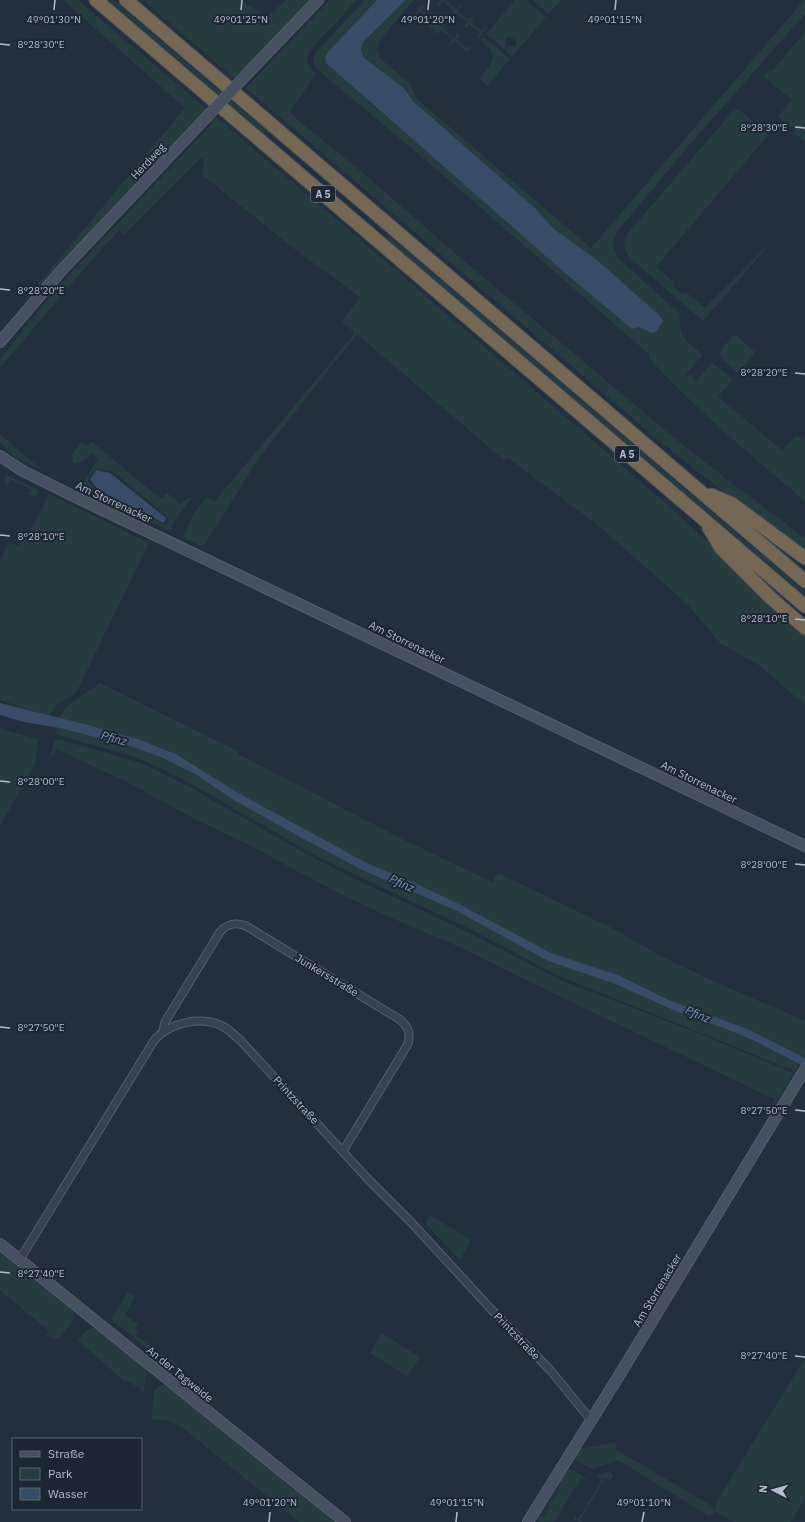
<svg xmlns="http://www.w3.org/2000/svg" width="805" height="1522" font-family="'IBM Plex Sans',sans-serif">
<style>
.green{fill:#263c3f;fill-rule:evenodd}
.water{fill:#394c67}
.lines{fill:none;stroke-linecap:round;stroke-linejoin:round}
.street-casing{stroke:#565f6c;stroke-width:9}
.secondary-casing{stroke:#565f6c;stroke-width:12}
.highway-casing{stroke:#434c59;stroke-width:15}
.street{stroke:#38414e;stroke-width:7}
.secondary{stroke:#465061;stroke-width:10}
.highway{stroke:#746855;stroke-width:13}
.secondary-bridge-casing{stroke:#565f6c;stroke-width:12;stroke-linecap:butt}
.secondary-bridge{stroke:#465061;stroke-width:10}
.ticks{fill:none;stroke:#b4bcc9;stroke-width:1.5}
.labels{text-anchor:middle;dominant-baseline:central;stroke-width:4;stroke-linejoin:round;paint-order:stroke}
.shield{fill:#1d2633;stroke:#878f9c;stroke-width:1}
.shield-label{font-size:10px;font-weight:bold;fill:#b4bcc9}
.street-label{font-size:11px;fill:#b4bcc9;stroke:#1d2633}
.water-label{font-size:12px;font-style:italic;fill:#7c92b1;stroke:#1d2633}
.ticks-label{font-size:10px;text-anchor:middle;fill:#b4bcc9;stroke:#1d2633;stroke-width:4;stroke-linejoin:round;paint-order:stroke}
</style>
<rect width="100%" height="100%" fill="#242f3e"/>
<g class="green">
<polygon points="63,0 78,0 356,236 670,507 706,540 781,613 805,635 805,705 760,666 720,643 687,604 599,526 507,457 504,460 357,334 259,458 203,547 183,537 194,513 207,497 215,501 355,333 342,322 360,297 297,251 201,174 204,164 202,157 125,234 119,230 78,276 0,368 0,359 56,289 212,124 201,115 52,275 15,312 185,108"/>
<polygon points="109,0 113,0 265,130 264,133"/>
<polygon points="143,0 241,0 267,17 286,0 313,0 235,79"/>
<path d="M 330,0 L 357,0 L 310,50 C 305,61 307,66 316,74 L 291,110 L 291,113 L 293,116 L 362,172 L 463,260 L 672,436 L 724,477 L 805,538 L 805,553 L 700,474 L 651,434 L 246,88 Z"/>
<path d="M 365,0 L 377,0 L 327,53 L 373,105 L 634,329 L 640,327 L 648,331 L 597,260 L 554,229 L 535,208 L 413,101 L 404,88 L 364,58 C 360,50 360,47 365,40 L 406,0 L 414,0 L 380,40 L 377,49 L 380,58 L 411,85 L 417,99 L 591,248 L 804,0 L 805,0 L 805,14 L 691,143 L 617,232 C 612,242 612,250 619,259 L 680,314 C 678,339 686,340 703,355 L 684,376 L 691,375 L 695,379 L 695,382 L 712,363 L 733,379 L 718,397 L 782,450 L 797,435 L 805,441 L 805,501 C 751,456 697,410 649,358 L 650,355 L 436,169 L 318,70 C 313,64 312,59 316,52 Z"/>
<polygon points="441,0 445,0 456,9 460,5 461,6 458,11 469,20 473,16 474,18 471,22 482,31 486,27 487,28 478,39 477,38 480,33 469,24 466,28 464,27 467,22 456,13 452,17 451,15 454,11 443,1 439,6 437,4"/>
<polygon points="515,0 526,0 546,17 512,57 505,50 507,47 516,46 515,37 506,37 506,46 504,49 486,34"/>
<polygon points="532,0 561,0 549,14"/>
<polygon points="423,5 425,5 422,10 428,15 432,11 433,13 430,17 441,27 445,22 446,24 443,28 454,38 458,33 460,35 456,39 467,49 471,45 472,46 467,52 455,41 451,45 449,44 453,39 441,30 438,34 427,25 431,21 428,19 425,23 423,22 426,17 420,12 416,16 417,10"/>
<polygon points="805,32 805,139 804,141 794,133 796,131 778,116 792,100 763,76 767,71 773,70"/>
<path d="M 484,37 L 510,59 L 487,86 L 479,78 C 486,70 496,62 491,50 L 480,40 Z"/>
<path d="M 738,109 L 769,134 L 656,267 L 675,283 L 673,286 L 683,295 L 686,292 L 705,308 L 776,237 L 703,321 L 629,257 C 624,248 622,243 627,234 L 732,112 Z"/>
<polygon points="389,236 805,592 805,595 387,239"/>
<path d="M 733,336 L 737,336 L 755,352 L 738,373 L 721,358 C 718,349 727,343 733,336 Z"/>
<polygon points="0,434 42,470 13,456 0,442"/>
<path d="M 91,441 L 161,499 L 167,493 L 180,503 L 195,495 L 177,516 L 170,531 L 84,489 L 84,481 L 98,460 L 92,454 L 83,462 L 73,464 L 72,454 L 74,454 L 74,451 L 82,442 L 87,446 ZM 96,468 L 112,471 L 166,515 L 169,519 L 166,525 L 102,495 L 96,491 L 88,481 L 88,478 Z"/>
<polygon points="7,475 39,490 37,496 34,497 29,495 32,490 11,480 8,485 6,484 4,481"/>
<path d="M 49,494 L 149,543 L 77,691 C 67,703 57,695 50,716 L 0,700 L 0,561 L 9,542 L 18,546 L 38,517 Z"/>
<path d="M 100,683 L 239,752 L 238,754 L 402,839 L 492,882 L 498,873 L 610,927 L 659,955 L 713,981 L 805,1021 L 805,1054 L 803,1057 L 750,1030 L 669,1000 L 618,975 L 551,953 L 415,883 L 367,863 L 240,794 L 176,754 L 157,746 L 60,718 C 64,703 88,693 100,683 Z"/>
<polygon points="57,727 133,747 163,758 195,774 237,802 298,836 364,871 455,910 548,961 613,983 680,1013 721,1027 753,1040 799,1064 795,1071 557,975 472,930 320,858 188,782 158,767 138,758 59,735 56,733"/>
<polygon points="0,729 38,739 35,764 0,826"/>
<polygon points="58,739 141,763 193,789 313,858 355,879 472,934 560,980 693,1031 793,1073 772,1108 774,1099 526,980 464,949 389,917 343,895 295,870 263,852 193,818 131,784 57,749 49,761 54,742"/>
<polygon points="430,1215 471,1240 460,1260 425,1223"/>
<polygon points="1,1249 74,1309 73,1321 58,1339 52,1339 47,1336 49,1331 0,1290 0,1251"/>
<polygon points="128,1292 135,1297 125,1315 138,1324 135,1329 138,1331 136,1336 182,1368 179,1374 111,1319"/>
<polygon points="92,1328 98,1329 144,1366 146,1370 144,1392 127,1380 125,1382 78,1340 87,1330"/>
<polygon points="382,1333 420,1357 408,1376 370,1353"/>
<polygon points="805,1358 805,1499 791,1522 734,1522 714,1511 710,1517 618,1460 592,1469 573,1458 579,1449 617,1442 615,1449 714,1507 713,1510 714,1511 717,1501"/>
<polygon points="162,1385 169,1385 339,1522 299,1522 178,1424 170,1421 151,1419 154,1390"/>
<polygon points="566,1470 573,1470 585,1478 586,1481 581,1478 554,1522 539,1522 538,1520 540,1517 543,1517 550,1506 549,1504 551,1500 553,1500 559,1491 558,1488"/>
<polygon points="610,1471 613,1476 610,1481 605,1478 580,1520 583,1522 579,1522 574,1519 574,1516 578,1519 602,1480 597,1475"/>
</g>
<g class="water">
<path d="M 377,0 L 406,0 L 365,40 C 360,47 360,50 364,58 L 404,88 L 413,101 L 535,208 L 554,229 L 597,260 L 659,315 L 663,321 L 656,332 L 651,333 L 640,327 L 632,329 L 565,273 L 326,63 L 325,58 L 327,53 Z"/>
<polygon points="96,470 110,473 166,518 164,523 98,490 90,479"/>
<polygon points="0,703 88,725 140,740 176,754 240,794 367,863 415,883 461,905 551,953 618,975 669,1000 750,1030 805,1058 805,1067 753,1040 721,1027 680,1013 613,983 548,961 455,910 364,871 298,836 237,802 195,774 163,758 133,747 60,728 24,722 0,715"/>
</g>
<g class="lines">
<defs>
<g id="street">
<path d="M 163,1031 L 165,1022 L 220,932 C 228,923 236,922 246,926 L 399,1019 C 408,1026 411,1033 408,1044 L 343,1151"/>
<path d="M 20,1259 L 155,1039 C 172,1022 201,1016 222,1026 C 229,1029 234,1035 240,1040 L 367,1178 L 409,1220 L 490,1308 L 551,1371 L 591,1420"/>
</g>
<g id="secondary">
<polyline points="249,72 318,0"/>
<polyline points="0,342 61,271 201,123"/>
<polyline points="0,456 23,471 71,495 805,846"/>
<polyline points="0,1244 345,1522"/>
<polyline points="528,1522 620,1374 805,1069"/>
</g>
<g id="highway">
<polyline points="96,0 805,606"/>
<polyline points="126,0 805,581"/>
<polyline points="711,495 732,504 805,558"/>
<polyline points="709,528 721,548 771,598 805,628"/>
</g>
</defs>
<use href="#street" class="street-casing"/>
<use href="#secondary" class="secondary-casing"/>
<use href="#highway" class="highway-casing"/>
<use href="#street" class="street"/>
<use href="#secondary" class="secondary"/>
<use href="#highway" class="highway"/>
<defs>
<polyline id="secondary-bridge" points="201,123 249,72"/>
</defs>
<use href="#secondary-bridge" class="secondary-bridge-casing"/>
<use href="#secondary-bridge" class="secondary-bridge"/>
</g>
<path class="ticks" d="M 54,10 L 55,0M 241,10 L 242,0M 428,10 L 429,0M 615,10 L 616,0M 0,44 L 10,45M 795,127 L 805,128M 0,289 L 10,290M 795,373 L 805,374M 0,535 L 10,536M 795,619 L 805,620M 0,781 L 10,782M 795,864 L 805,865M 0,1027 L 10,1028M 795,1110 L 805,1111M 0,1272 L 10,1273M 795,1356 L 805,1357M 269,1522 L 270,1512M 456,1522 L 457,1512M 642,1522 L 644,1512"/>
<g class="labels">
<g class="shield">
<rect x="311" y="186" width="24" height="16" rx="3"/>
<rect x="615" y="446" width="24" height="16" rx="3"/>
</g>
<g class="shield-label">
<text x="323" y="194">A 5</text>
<text x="627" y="454">A 5</text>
</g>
<g class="street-label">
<text transform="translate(148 161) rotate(-47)">Herdweg</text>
<text transform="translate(114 502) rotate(25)">Am Storrenacker</text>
<text transform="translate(407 642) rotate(26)">Am Storrenacker</text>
<text transform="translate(699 782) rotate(26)">Am Storrenacker</text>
<text transform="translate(327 975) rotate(31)">Junkersstraße</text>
<text transform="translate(296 1100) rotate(47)">Printzstraße</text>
<text transform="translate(657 1290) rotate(-59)">Am Storrenacker</text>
<text transform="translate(517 1336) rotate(46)">Printzstraße</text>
<text transform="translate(180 1374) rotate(39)">An der Tagweide</text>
</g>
<g class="water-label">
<text transform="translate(114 738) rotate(15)">Pfinz</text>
<text transform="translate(402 883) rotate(24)">Pfinz</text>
<text transform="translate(698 1014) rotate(22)">Pfinz</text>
</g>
</g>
<g class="ticks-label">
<text x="54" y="23">49°01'30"N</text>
<text x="241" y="23">49°01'25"N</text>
<text x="428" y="23">49°01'20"N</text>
<text x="615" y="23">49°01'15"N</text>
<text x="41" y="48">8°28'30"E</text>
<text x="764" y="131">8°28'30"E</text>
<text x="41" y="294">8°28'20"E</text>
<text x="764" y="376">8°28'20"E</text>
<text x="41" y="540">8°28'10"E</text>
<text x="764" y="622">8°28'10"E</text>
<text x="41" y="785">8°28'00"E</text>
<text x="764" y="868">8°28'00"E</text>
<text x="41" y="1031">8°27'50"E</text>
<text x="764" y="1114">8°27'50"E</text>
<text x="41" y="1277">8°27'40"E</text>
<text x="764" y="1359">8°27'40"E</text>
<text x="270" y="1506">49°01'20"N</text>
<text x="457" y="1506">49°01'15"N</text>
<text x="644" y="1506">49°01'10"N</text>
</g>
<rect x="12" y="1438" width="130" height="72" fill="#1d2633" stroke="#59626f"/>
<rect x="20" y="1451" width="20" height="6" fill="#465061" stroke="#59626f"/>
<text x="48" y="1458" font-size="12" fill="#b4bcc9">Straße</text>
<rect x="20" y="1468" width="20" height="12" fill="#263c3f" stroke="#59626f"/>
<text x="48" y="1478" font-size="12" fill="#b4bcc9">Park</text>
<rect x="20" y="1488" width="20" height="12" fill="#394c67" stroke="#59626f"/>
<text x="48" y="1498" font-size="12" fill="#b4bcc9">Wasser</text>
<g transform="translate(773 1490) rotate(276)" stroke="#1d2633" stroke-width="3" paint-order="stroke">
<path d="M0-3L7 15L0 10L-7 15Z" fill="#b4bcc9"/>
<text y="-6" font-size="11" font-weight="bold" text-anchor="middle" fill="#b4bcc9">N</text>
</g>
</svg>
